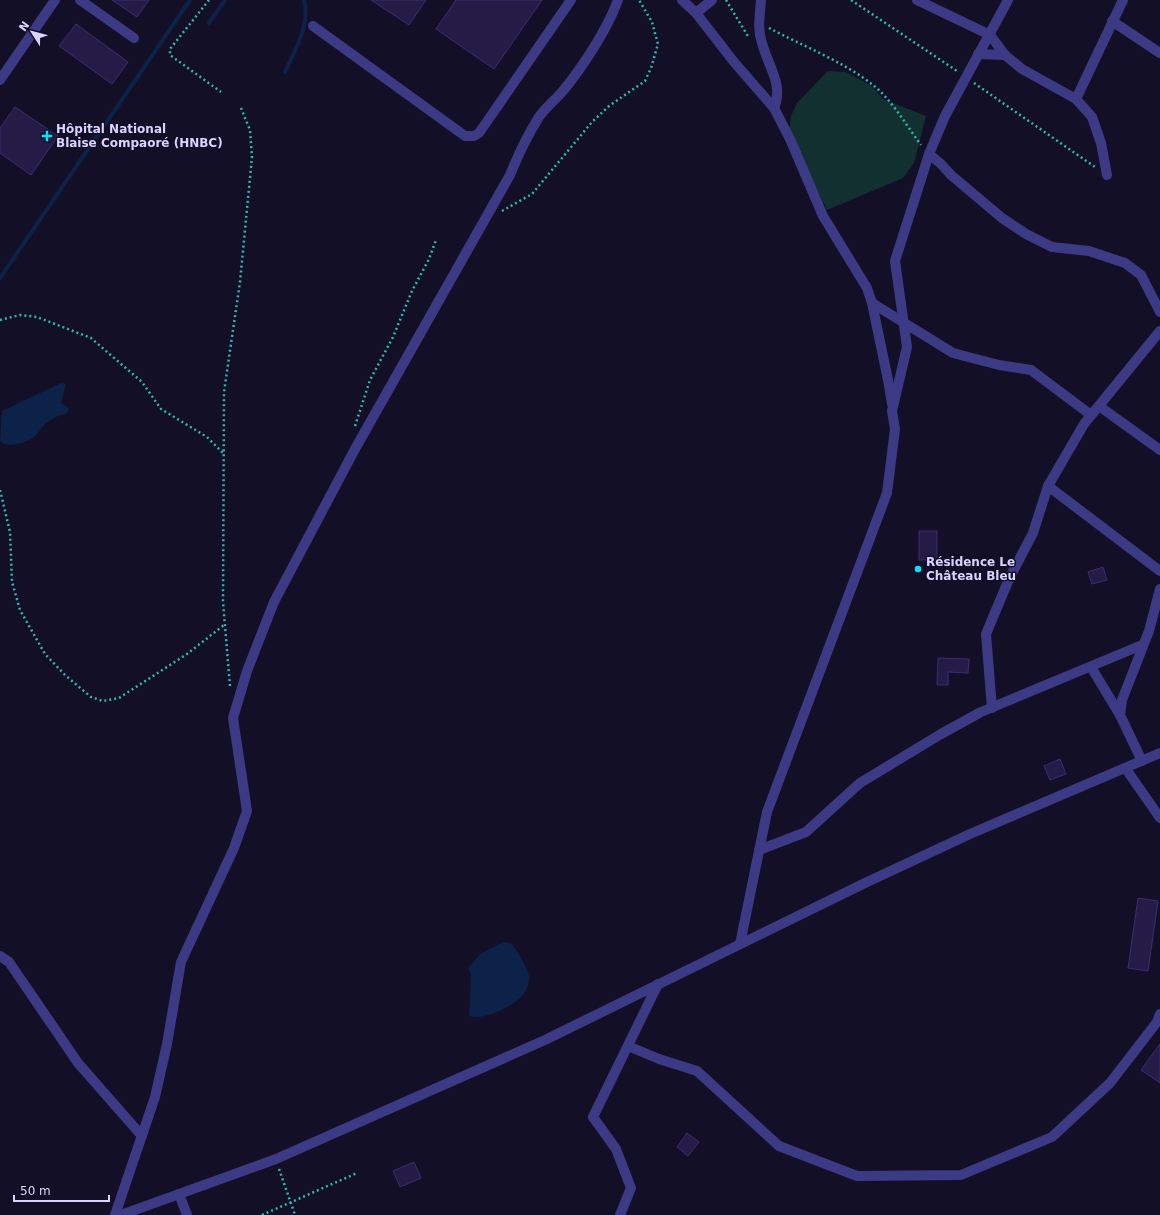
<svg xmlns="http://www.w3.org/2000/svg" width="1160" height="1215" font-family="'DejaVu Sans',sans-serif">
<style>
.green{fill:#12302f}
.water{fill:#0c2248}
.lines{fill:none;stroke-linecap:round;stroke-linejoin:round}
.stream{stroke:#0c2248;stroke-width:4}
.building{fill:#241b47;stroke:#3b2d73}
.path{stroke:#2fb8b0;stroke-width:2.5;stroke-dasharray:2 3;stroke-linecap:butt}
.minor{stroke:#3d3a85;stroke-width:10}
.poi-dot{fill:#00e5ff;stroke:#130f26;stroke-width:1.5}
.labels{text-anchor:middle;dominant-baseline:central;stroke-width:3;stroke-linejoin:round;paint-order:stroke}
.poi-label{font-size:12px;font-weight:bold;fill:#d9d4ff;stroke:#130f26;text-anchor:start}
</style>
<rect width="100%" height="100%" fill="#130f26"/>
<polygon class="green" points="828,71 846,72 872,86 883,99 926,116 914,163 903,178 827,210 789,133 791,116 797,103"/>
<g class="water">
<path d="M 61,383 L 66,384 L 61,403 L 69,408 L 67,413 C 61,415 55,417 49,421 C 43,424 40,432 34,437 C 27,442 7,450 0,441 L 2,411 Z"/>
<path d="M 503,942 C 513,942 515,948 520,956 C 523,963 530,972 529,979 C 529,985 525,994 520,998 C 509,1008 483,1021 469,1016 L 471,974 L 468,968 L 480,954 Z"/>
</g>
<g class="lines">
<g class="stream">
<polyline points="209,23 225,0"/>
<path d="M 285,72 C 295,50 311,24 304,0"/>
<polyline points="0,278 190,0"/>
</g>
</g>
<g class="building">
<polygon points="112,0 149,0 137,17"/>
<polygon points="371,0 426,0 409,25"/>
<polygon points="456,0 542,0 494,69 436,29"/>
<polygon points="76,24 128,62 112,84 59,46"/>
<polygon points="15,107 58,136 31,175 0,153 0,128"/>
<rect x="919" y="531" width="18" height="29"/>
<polygon points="1103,567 1107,580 1092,584 1088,572"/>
<polygon points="938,658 969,659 968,673 948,672 948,685 937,685"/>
<polygon points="1060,759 1066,774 1050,780 1044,766"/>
<polygon points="1138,898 1158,901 1148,971 1128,968"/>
<polygon points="1160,1044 1160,1083 1141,1070"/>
<polygon points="687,1133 699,1142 688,1156 677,1147"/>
<polygon points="414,1162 421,1178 400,1187 393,1171"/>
</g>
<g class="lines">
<g class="path">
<polyline points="209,0 170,49 170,55 221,92"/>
<polyline points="726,0 749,38"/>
<polyline points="851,0 957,71"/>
<path d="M 769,28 C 801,45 846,63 873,85 C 892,100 906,125 921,145"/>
<polyline points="974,83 1095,167"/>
<polyline points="502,211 532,194 592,122 609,106 645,81 651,68 658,44 652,22 639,0"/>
<polyline points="0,320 20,315 37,317 91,338 142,382 161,409 207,437 224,454"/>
<polyline points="355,426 370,380 393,337 412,291 429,259 436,240"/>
<polyline points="0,490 10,532 12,582 20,610 45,654 65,675 91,697 103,701 119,698 187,654 224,625"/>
<polyline points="230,686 223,602 224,392 240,282 252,157 250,130 241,108"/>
<polyline points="279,1169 295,1215"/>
<polyline points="262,1215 357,1173"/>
</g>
<g class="minor">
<polyline points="80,0 134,38"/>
<polyline points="682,0 696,13 734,62 774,108 790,139 823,216 867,288 872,303 888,380 892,404"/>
<path d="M 761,0 C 760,15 757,29 762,43 C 768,66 784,85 774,108"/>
<polyline points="917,0 990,35 1005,55 1022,69 1076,99 1092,117 1101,143 1107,175"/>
<polyline points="696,13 712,0"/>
<polyline points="1112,21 1160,53"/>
<polyline points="313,26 465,136 474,136 479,133 571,0"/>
<polyline points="978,54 1005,55"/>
<polyline points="0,80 55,0"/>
<polyline points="1076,99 1123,0"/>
<polyline points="929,154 941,164 951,175 1002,218 1026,234 1052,247 1089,251 1125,263 1141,275 1160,312"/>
<polyline points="872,303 953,353 999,365 1031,370 1091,415"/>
<polyline points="1099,406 1160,450"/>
<polyline points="1048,486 1160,571"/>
<polyline points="1091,667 1120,715"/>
<polyline points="992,708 986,634 1009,579 1033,533 1048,486 1084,424 1160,331"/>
<polyline points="1142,761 1120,715 1122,700 1149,631 1160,589"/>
<polyline points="1126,769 1160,818"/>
<polyline points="759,850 806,832 860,783 941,734 981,712 1142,645"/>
<polyline points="740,944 767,812 887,493 895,429 892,411 907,347 895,261 929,154 945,116 1008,0"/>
<polyline points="0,956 9,962 78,1063 142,1136"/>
<polyline points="628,1046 659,1059 697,1071 779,1146 857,1176 961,1175 1052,1137 1110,1083 1157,1022 1160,1014"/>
<polyline points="179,1194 187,1215"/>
<path d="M 115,1215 L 155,1097 L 167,1044 L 181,962 L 234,848 L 247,811 L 233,718 L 247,671 L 274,602 L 355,449 L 510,175 C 518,155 527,136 539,117 C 545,108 554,101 562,92 C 582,68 607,30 618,0"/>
<polyline points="121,1215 276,1159 545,1040 865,883 970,834 1160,753"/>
<polyline points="620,1215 631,1188 616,1149 593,1117 658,984"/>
</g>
</g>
<g class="poi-dot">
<path d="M45 130h4v4h4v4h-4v4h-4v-4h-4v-4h4z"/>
<circle cx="918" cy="569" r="4"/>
</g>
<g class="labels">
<g class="poi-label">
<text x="56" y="129">Hôpital National<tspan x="56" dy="14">Blaise Compaoré (HNBC)</tspan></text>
<text x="926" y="562">Résidence Le<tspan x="926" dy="14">Château Bleu</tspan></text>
</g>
</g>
<g transform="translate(32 32) rotate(306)" stroke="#130f26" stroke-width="3" paint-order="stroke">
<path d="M0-3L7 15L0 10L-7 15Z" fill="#d9d4ff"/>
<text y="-6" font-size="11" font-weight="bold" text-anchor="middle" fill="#d9d4ff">N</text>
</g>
<path d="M14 1195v6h95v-6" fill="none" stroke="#d9d4ff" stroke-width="2"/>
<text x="20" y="1195" font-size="12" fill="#d9d4ff" stroke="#130f26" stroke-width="3" paint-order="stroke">50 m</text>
</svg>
